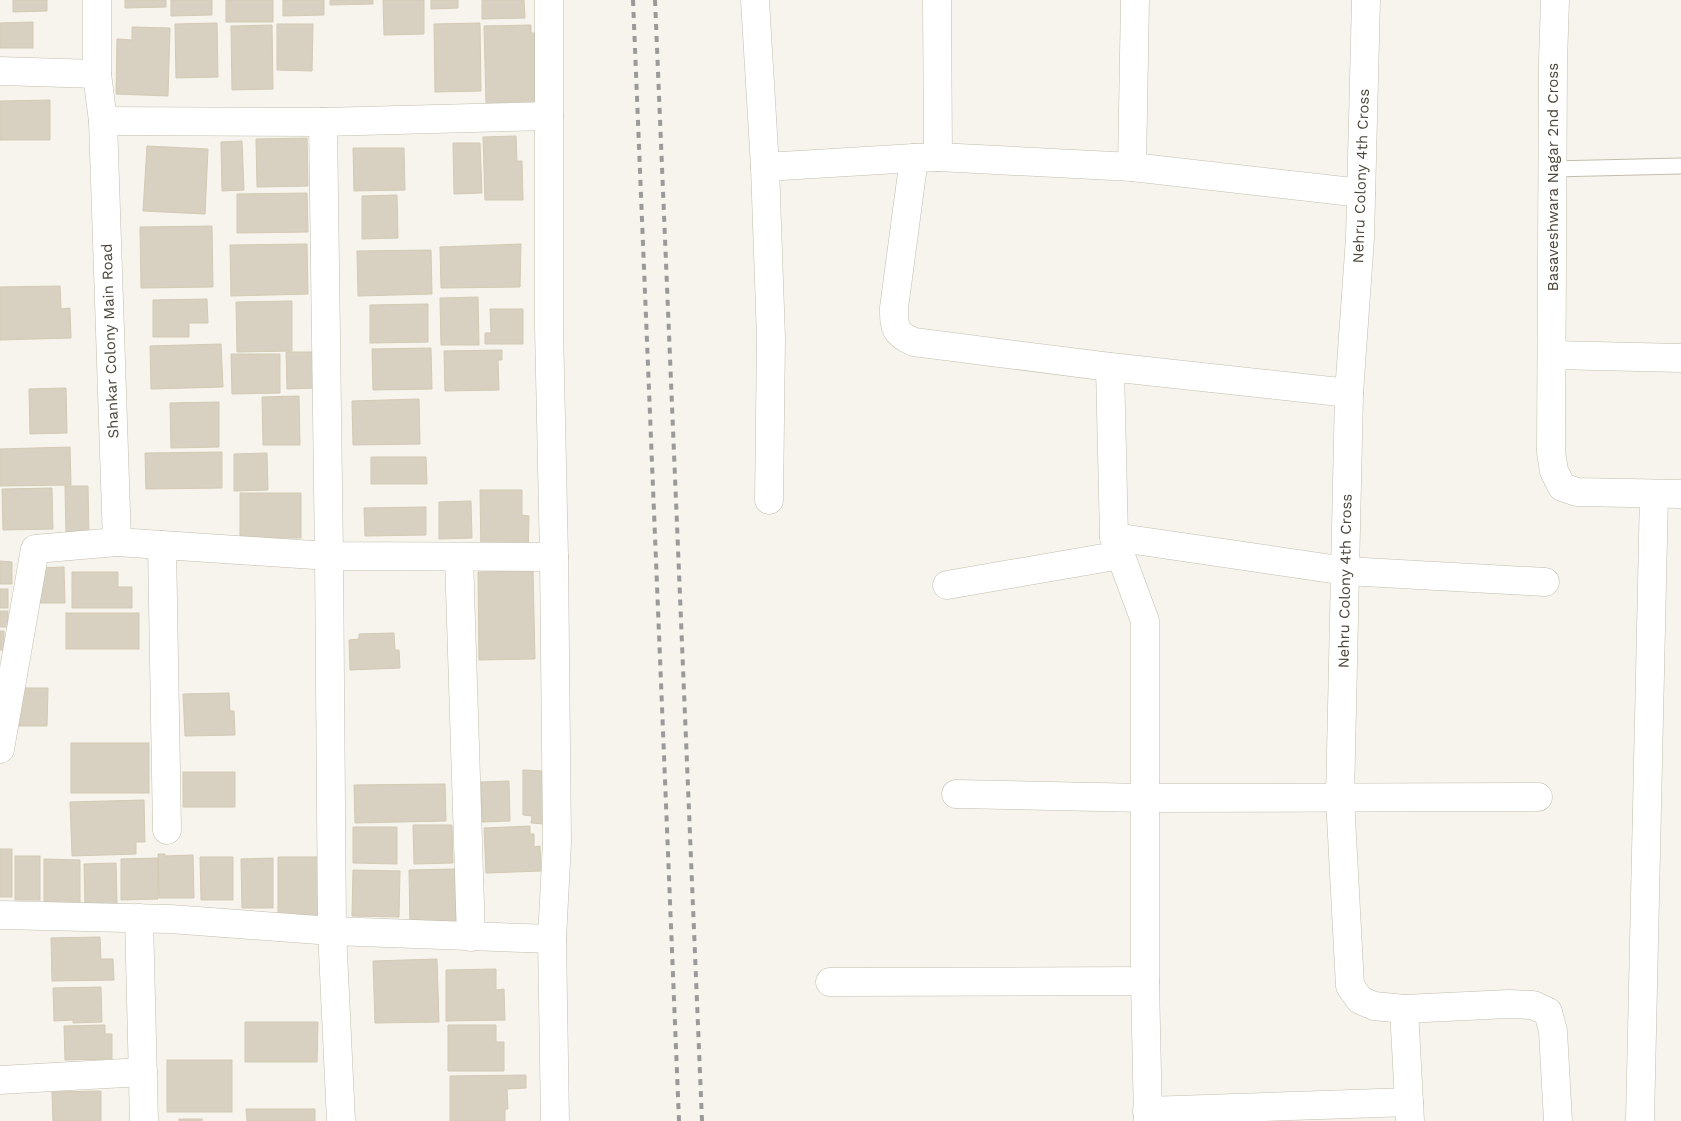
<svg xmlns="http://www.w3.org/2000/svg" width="1681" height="1121" font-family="'Work Sans',sans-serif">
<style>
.building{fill:#d8d1c1;stroke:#d3c9b4}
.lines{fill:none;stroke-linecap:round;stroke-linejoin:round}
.lane-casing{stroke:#c2bdae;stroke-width:17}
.street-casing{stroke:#c2bdae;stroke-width:29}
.lane{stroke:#fff;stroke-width:15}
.street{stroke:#fff;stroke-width:28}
.rail{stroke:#9a9a9a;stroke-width:4;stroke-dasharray:6 6;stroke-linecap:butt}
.labels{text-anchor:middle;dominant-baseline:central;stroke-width:4.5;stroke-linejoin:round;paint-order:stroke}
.street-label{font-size:15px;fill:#4b4539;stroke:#fff}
</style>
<rect width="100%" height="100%" fill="#f6f4ec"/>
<g class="building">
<polygon points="13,0 47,0 47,11 13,12"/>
<polygon points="125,0 166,0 166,7 125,8"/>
<polygon points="171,0 212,0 212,15 171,16"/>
<rect x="226" y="0" width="47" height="22"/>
<polygon points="283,0 324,0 324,15 283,16"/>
<polygon points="330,0 373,0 373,4 330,5"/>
<polygon points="383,0 424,0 424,34 384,35"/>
<polygon points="431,0 458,0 458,8 431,9"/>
<polygon points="482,0 524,0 525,18 482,19"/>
<polygon points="33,22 33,48 0,48 0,23"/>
<polygon points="217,23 218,77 176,78 175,24"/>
<polygon points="480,23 481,91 435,92 434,24"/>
<polygon points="277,24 313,24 312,71 277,70"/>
<polygon points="272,25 273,89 232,90 231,26"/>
<polygon points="531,25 531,33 535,33 536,103 486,104 484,26"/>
<polygon points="132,27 170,28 168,96 116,94 117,39 132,40"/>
<polygon points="50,100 50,140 0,140 0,101"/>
<polygon points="516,136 517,161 522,161 523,200 485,200 483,137"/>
<polygon points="307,138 308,186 257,187 256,139"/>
<polygon points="242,141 244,190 222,191 221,142"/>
<polygon points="453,143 480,143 482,193 454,194"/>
<polygon points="147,146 208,149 205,214 143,211"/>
<polygon points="353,148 404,148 405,190 354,191"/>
<polygon points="307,193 308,232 237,233 237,194"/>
<polygon points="397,195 398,238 362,239 362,196"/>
<polygon points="212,226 213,287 141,288 140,227"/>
<polygon points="307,244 308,294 231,296 230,245"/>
<polygon points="521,244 520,287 441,288 440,247"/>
<polygon points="431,250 432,294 358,296 357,251"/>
<polygon points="60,286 61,309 70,308 71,338 0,340 0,287"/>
<polygon points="478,297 479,345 441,345 440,298"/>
<polygon points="207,299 208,323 189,323 189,337 153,337 153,300"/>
<polygon points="292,301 292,351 237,352 236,302"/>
<polygon points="428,304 428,342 370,343 370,305"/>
<polygon points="490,309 523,309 523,344 485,344 485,333 491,333"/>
<polygon points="221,344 223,387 151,389 150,346"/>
<polygon points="431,348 432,389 373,390 372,349"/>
<polygon points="502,350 502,360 498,360 499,390 445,391 444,351"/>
<polygon points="286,352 316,352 317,388 287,389"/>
<polygon points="231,354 280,354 280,393 232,394"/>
<polygon points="66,388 67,433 30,434 29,389"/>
<polygon points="299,396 300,445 263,445 262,397"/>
<polygon points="419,399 420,444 353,445 352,401"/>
<polygon points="219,402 219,447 171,448 170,403"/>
<polygon points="70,447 71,485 0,486 0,449"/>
<polygon points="222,452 222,488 146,489 145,453"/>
<polygon points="267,453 268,490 234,491 234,454"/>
<polygon points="371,457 426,457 427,484 371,484"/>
<polygon points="65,486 88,486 89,536 66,536"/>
<polygon points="52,488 53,529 3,530 2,489"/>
<polygon points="480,490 522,490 522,515 529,516 528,554 481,553"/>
<rect x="240" y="493" width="61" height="45"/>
<polygon points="471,501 472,538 439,539 439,502"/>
<polygon points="426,507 426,535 365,536 364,508"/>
<polygon points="0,561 12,562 12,584 0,584"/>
<polygon points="64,567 65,603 39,603 38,568"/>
<polygon points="533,571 535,659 479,660 478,572"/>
<polygon points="72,572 118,572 118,587 132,587 132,608 72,608"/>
<rect x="0" y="589" width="8" height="19"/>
<rect x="0" y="611" width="8" height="16"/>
<rect x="66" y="613" width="73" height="36"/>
<rect x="0" y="631" width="4" height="19"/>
<polygon points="394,633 395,650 399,650 400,668 350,670 349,640 359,639 359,634"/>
<polygon points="18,688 48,688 47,726 19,726"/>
<polygon points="229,693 230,711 234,711 235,735 185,736 183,694"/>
<rect x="71" y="743" width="78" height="50"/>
<polygon points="523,770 544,771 544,824 531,823 532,816 523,815"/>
<rect x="183" y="772" width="52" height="35"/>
<polygon points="509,781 510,821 482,822 481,782"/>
<polygon points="445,784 446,821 355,823 354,785"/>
<polygon points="144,800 145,842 136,842 136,854 72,856 70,802"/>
<polygon points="413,825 452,825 453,863 414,864"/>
<polygon points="530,826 530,834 534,834 534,847 540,846 541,871 486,873 484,828"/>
<polygon points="353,827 397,827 397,864 353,863"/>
<rect x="0" y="849" width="12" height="48"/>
<polygon points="158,854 165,854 165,856 193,855 194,898 159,898"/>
<rect x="15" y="856" width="25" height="44"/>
<polygon points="200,857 233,857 233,900 201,900"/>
<polygon points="278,857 318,857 318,916 278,915"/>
<polygon points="158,858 158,899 121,900 121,859"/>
<polygon points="273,858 273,908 242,908 241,859"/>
<polygon points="44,859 80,860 80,904 44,904"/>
<polygon points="116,863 117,904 85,905 84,864"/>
<polygon points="455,869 456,924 410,925 409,870"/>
<polygon points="353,870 400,871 399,917 352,916"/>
<polygon points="100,937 101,959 113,959 114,980 52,981 51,938"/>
<polygon points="437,959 439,1022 375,1023 373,961"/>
<polygon points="496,969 496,990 504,989 505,1020 446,1021 446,970"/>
<polygon points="101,987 102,1022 73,1023 73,1020 54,1021 53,988"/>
<polygon points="245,1022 318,1022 317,1062 245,1062"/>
<polygon points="105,1025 105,1034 112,1034 112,1059 65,1060 64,1026"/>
<polygon points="448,1025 496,1025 496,1042 504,1042 504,1071 448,1071"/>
<rect x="167" y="1060" width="65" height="52"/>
<polygon points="526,1075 526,1088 507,1089 508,1109 505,1109 505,1121 450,1121 450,1076"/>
<polygon points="101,1091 101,1121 53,1121 52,1092"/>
<polygon points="246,1109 315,1109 315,1121 247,1121"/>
<rect x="179" y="1119" width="23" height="2"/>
</g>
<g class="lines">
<defs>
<polyline id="lane" points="1552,169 1681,166"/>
<g id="street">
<polyline points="97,0 97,74 103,121 117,542 329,556 554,557"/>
<polyline points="549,0 549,328 554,557 557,842 552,939 555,1121"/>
<polyline points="755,0 765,167 771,338 769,500"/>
<path d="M 937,0 L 938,157 L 914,158 L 894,308 C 894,328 895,334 914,342 L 1110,367 L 1349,393"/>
<polyline points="1366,0 1360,238 1349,393 1340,798 1350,986 1360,1000 1374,1006 1404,1009 1410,1121"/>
<polyline points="1555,0 1553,61 1551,452 1554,471 1562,487 1577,492 1681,494"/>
<polyline points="0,71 97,74"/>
<polyline points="103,121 323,122 549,116"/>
<polyline points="323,122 329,556 332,931 341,1121"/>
<polyline points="938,157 1132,167 1361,193"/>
<polyline points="765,167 914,158"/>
<polyline points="1132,167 1135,0"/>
<polyline points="1552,355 1681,358"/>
<polyline points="1110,367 1114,537 1145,621 1145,981 1148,1121"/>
<polyline points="1114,537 1346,571 1545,582"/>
<polyline points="162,545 167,830"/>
<polyline points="459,557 471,937"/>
<polyline points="947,585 1121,555"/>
<polyline points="0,749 35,549 117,542"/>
<polyline points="956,794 1145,798 1538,797"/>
<polyline points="0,915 170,919 332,931 552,939"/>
<polyline points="139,918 144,1121"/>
<polyline points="830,982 1145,981"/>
<polyline points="1404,1009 1509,1004 1533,1005 1548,1012 1553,1031 1558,1121"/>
<polyline points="0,1080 143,1072"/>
<polyline points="1147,1111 1409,1102"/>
<polyline points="1640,1121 1654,494"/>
</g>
</defs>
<use href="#lane" class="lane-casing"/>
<use href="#street" class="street-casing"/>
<use href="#lane" class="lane"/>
<use href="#street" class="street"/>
<g class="rail">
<polyline points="633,0 679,1121"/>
<polyline points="655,0 702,1121"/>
</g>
</g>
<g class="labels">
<g class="street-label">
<text transform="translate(1361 176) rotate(-88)">Nehru Colony 4th Cross</text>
<text transform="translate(1553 177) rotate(-90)">Basaveshwara Nagar 2nd Cross</text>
<text transform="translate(110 341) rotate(-92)">Shankar Colony Main Road</text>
<text transform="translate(1345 581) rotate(-89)">Nehru Colony 4th Cross</text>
</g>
</g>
</svg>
